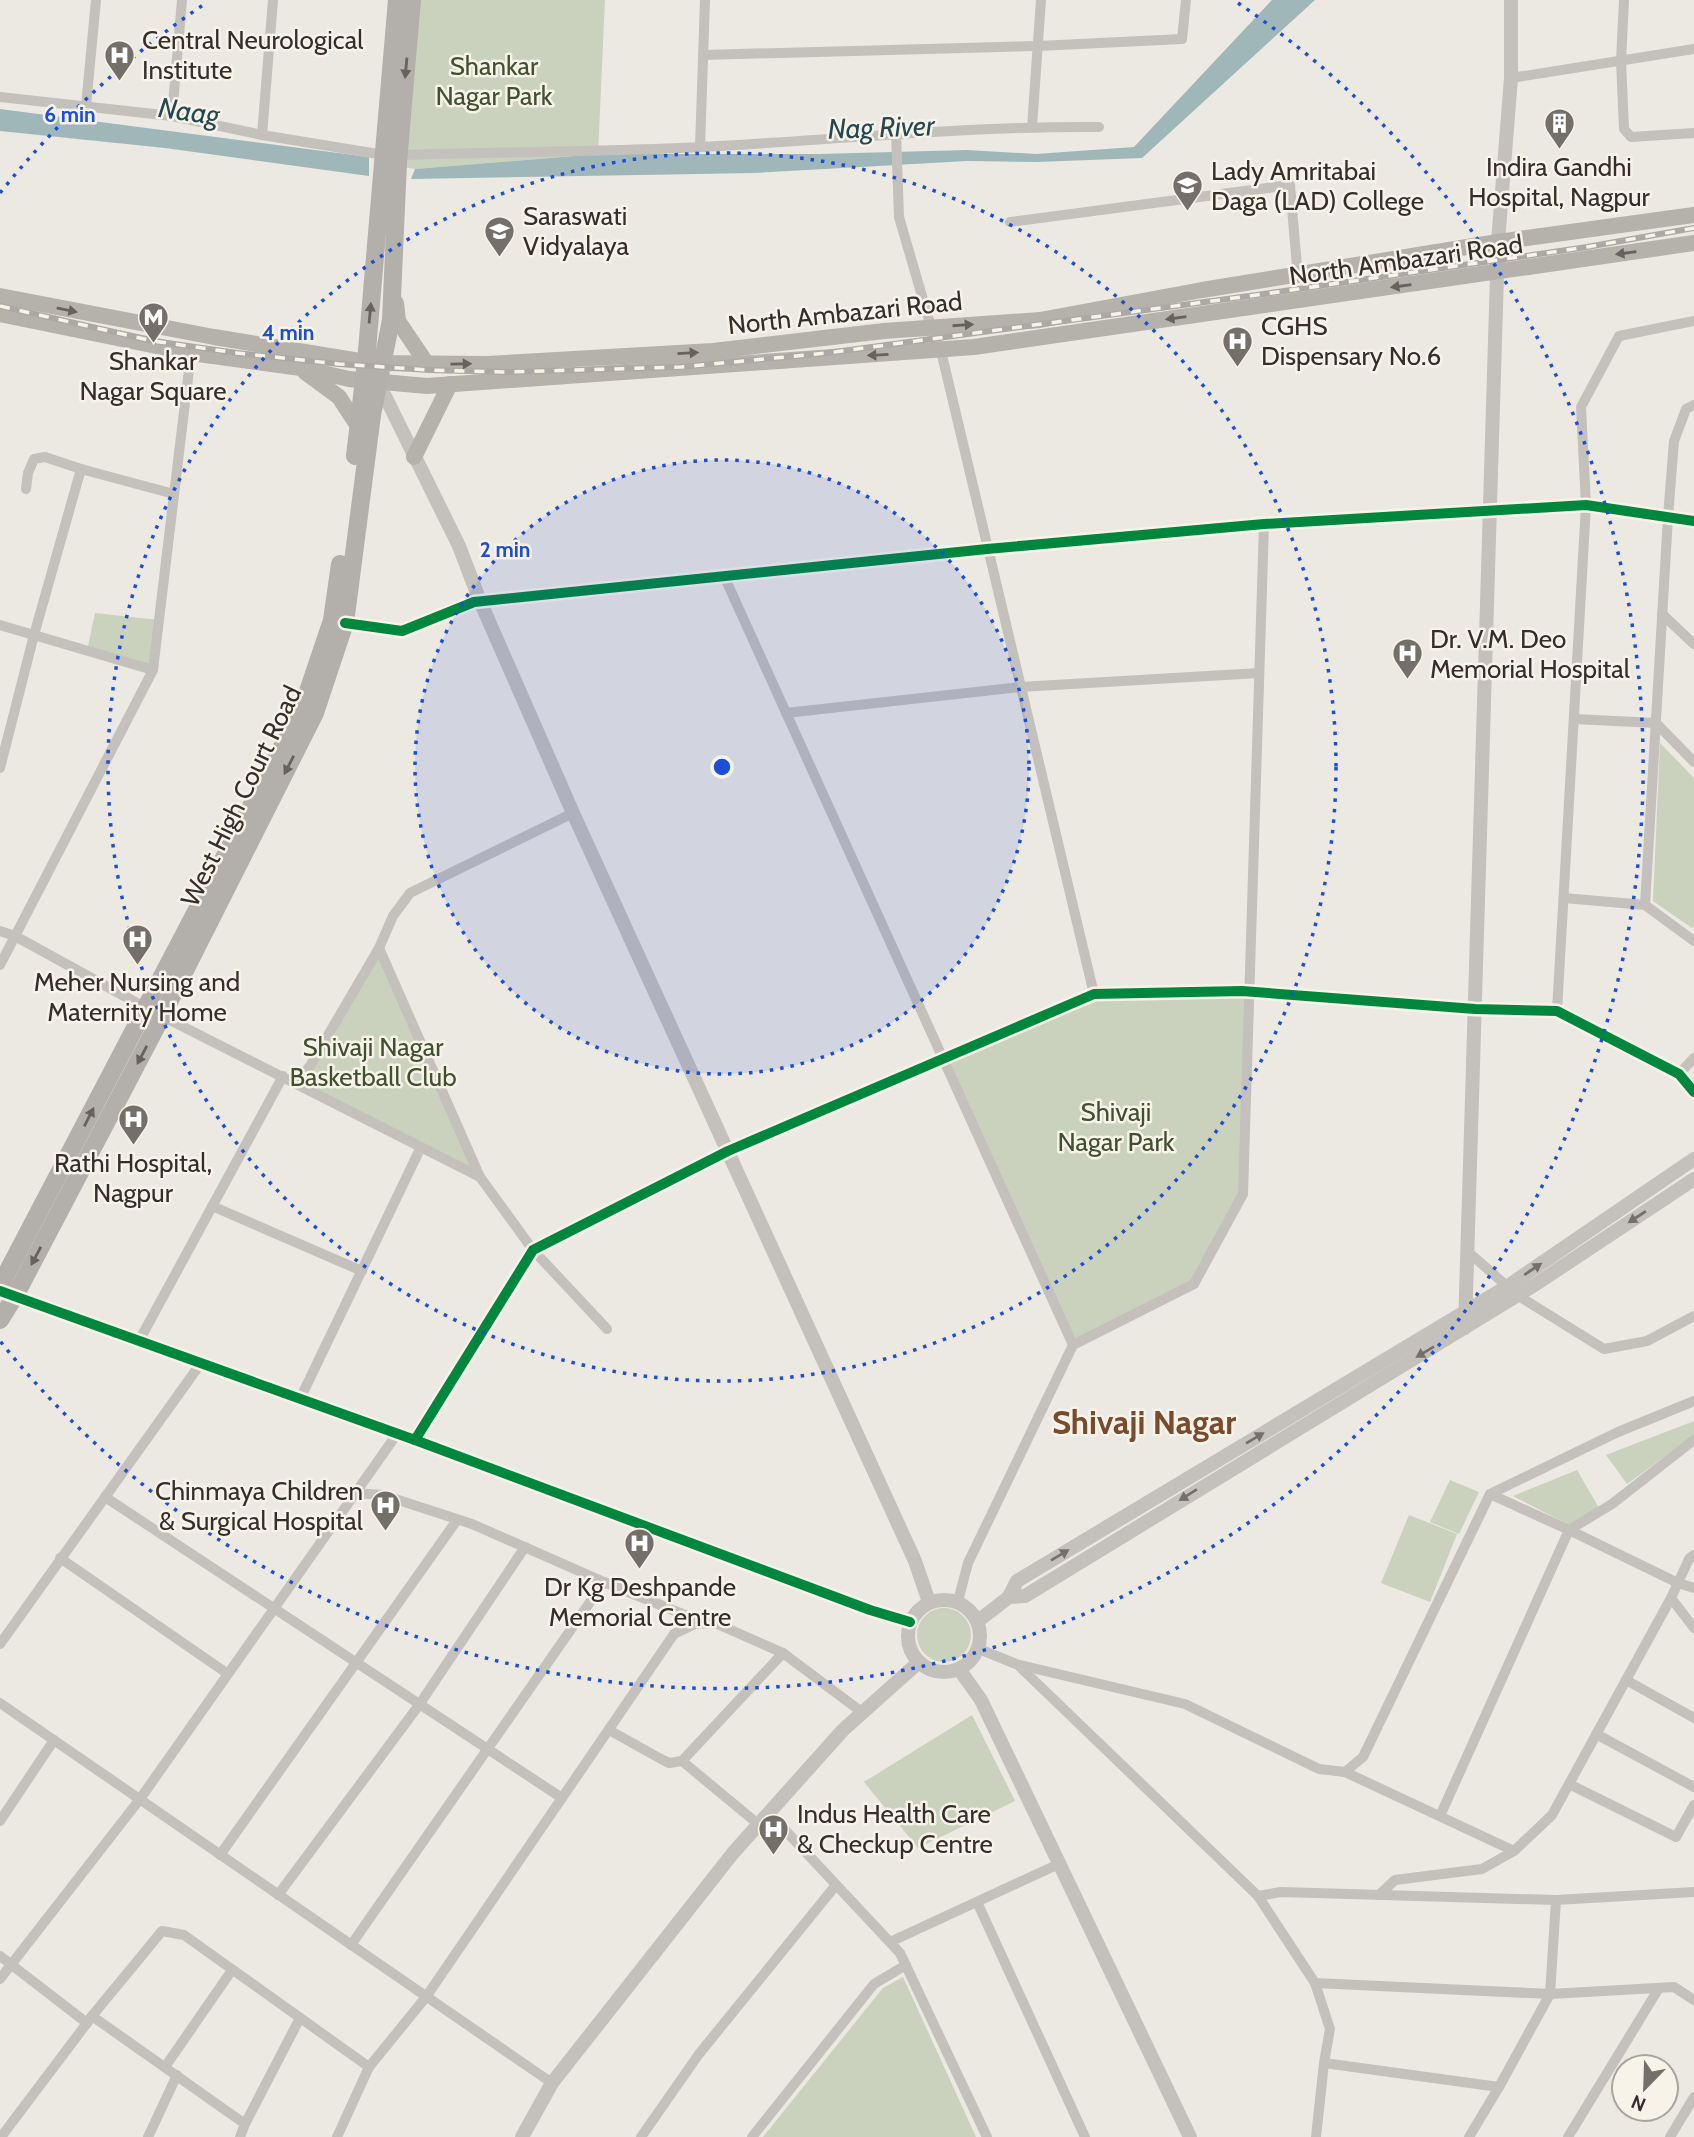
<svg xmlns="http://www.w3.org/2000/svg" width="1694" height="2137" font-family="Cabin,sans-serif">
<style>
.green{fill:#cad1bd}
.water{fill:#a0b7ba}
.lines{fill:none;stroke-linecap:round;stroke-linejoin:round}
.minor{stroke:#c4c0bb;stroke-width:10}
.tertiary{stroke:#c4c0bb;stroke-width:14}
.secondary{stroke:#b5b1ab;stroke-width:16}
.primary{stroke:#b3afaa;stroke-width:18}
.rail-casing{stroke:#aca9a5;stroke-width:6}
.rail{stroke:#f7f3e9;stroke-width:3.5;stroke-dasharray:10;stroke-linecap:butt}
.cycleway-casing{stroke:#f7f3e9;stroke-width:15}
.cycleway{stroke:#00873e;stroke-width:10}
.oneway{fill:#67625d}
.oneway2{fill:#68625d}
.oneway3{fill:#75706b}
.ring{fill:none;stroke:#1d4ed8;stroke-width:3.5;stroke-dasharray:3.5 7}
.labels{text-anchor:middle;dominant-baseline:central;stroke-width:5;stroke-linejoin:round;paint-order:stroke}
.poi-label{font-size:26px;fill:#352e29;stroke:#f7f3e9;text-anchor:start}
.park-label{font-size:26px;fill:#405030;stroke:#f7f3e9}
.street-label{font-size:26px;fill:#352e29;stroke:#f7f3e9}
.water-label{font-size:28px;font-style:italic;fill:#244851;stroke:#f7f3e9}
.district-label{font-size:33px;font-weight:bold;fill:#7a4a2c;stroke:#f7f3e9}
.centre{fill:#1d4ed8;stroke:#f7f3e9;stroke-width:3.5}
.ring-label{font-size:21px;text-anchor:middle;font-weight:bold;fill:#1d4ed8;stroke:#f7f3e9;stroke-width:5;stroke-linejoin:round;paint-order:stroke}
</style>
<rect width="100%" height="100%" fill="#ebe9e2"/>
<g class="green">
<polygon points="415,0 605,0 598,154 415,169 403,167"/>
<polygon points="95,613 159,620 153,670 87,651"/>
<polygon points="1660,743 1694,778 1694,926 1692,928 1653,901"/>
<polygon points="379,956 480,1177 302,1082"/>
<polygon points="1249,992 1243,1194 1194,1284 1073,1344 944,1059 1094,994"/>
<polygon points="1694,1421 1694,1435 1627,1484 1606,1455"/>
<polygon points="1577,1470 1599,1508 1569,1525 1513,1496"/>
<polygon points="1450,1480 1479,1492 1459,1534 1430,1522"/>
<polygon points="1409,1515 1457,1534 1430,1602 1381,1583"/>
<circle cx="944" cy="1635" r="27"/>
<polygon points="972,1715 1015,1801 918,1848 864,1782"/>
<polygon points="903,1977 976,2137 763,2137 883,1988"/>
</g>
<g class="water">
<polygon points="1272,0 1315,0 1142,158 1037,162 967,161 755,173 411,179 415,169 598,154 819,154 967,150 1036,154 1134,147"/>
<polygon points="0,109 369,157 369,176 165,148 0,131"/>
</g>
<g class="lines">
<g class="minor">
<polyline points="1624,0 1621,61 1624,129 1631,137 1694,133"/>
<polyline points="703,55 1038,46 1182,39 1186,0"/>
<polyline points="1511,78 1694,49"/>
<polyline points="0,97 172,116 262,135 384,155"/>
<polyline points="86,106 96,0"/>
<polyline points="172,116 182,0"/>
<polyline points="1032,127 1041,0"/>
<polyline points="896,133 899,217 931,327 941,351 1094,994"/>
<polyline points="262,135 273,0"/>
<polyline points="700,147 705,0"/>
<path d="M 399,155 C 500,152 601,152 701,147 C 834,140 966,126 1099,127"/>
<polyline points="1010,222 1290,185 1298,278"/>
<polyline points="26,489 28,473 34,459 45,457 81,469"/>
<polyline points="724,576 1073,1345"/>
<polyline points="1662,614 1694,644"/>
<polyline points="345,623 402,631 474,602 987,549 1264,524 1586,505 1694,521"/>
<polyline points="0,625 153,670"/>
<polyline points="786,713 1020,687 1259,673"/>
<polyline points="1574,719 1656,723 1694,762"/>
<polyline points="0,768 34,635 81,469 174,494"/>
<polyline points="1564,898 1645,905 1694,941"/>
<polyline points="1645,905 1668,517 1674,441 1686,409 1694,405"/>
<polyline points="0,931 15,936 146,1008 480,1177"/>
<polyline points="379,948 480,1177 533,1250 607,1329"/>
<polyline points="0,965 153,670 191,353"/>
<polyline points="1557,1011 1586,505 1581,407 1619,336 1694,321"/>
<polyline points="1679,1074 1694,1058"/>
<polyline points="296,1082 310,1066 379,948 393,916 410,893 573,813"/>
<polyline points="212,1206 362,1271"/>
<polyline points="1466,1250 1517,1295 1604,1349 1647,1341 1694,1316"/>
<polyline points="139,1341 283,1076"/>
<polyline points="300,1399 421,1147"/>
<polyline points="415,1440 533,1250 728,1151 1094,994 1242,991 1475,1009 1557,1011 1679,1074 1694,1092"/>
<polyline points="1490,1494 1569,1530 1612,1504 1694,1440"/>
<polyline points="105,1497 562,1798"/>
<polyline points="60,1558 228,1674"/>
<polyline points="604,1582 702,1622"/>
<polyline points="1671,1598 1694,1628"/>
<polyline points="958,1601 968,1563 1073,1345 1194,1284 1243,1194 1264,524"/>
<polyline points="0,1644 201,1363"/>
<polyline points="979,1649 1016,1664 1185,1704 1319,1769 1345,1772 1363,1757 1490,1494 1618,1432 1694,1401"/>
<polyline points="1019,1666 1258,1896 1281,1892 1556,1900 1694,1892"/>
<polyline points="1626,1680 1694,1718"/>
<polyline points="0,1703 552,2083"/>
<polyline points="609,1730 661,1759 669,1763 682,1761 783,1653"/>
<polyline points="1596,1734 1694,1787"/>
<polyline points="682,1761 758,1824"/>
<polyline points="1345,1772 1514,1851"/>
<polyline points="1569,1784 1676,1837 1694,1805"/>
<polyline points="769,1813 900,1953 987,2137"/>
<polyline points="1440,1816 1569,1530 1678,1583 1694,1588"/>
<polyline points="0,1821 54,1740"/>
<polyline points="220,1855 457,1520"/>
<polyline points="278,1895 419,1705 525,1547"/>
<polyline points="1379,1895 1395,1880 1482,1869 1514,1851 1552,1815 1671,1598 1689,1559 1694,1555"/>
<polyline points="1258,1896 1315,1983 1330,2029 1324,2063 1499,2087 1550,1994 1674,1987 1694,2000"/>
<polyline points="977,1902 1085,2137"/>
<polyline points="890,1942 1061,1863"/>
<polyline points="351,1945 604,1582 472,1524 383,1495 355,1493"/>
<polyline points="0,1956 87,2023 92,2016 245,2124 240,2137"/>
<polyline points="0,1979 140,1799 397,1434"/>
<polyline points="1315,1983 1550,1994 1556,1900"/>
<polyline points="92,2016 162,1931 184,1935 369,2067"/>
<polyline points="165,2067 232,1970"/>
<polyline points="245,2124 300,2018"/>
<polyline points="1,2137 87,2023"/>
<polyline points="148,2137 177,2075"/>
<polyline points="337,2137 369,2067 426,1997 674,1634 695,1624 715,1623 783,1653 863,1713"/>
<polyline points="641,2137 699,2054 836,1885"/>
<polyline points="752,2137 874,1984 906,1965"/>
<polyline points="1316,2137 1324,2063"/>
<polyline points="1469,2137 1499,2087"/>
<polyline points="1568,2137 1659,1988"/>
<polyline points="1670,2137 1694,2097"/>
</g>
<g class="tertiary">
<polyline points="366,392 385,396 459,546 480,601 573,813 915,1561 929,1602"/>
<polyline points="8,1294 415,1440 870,1610 910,1622"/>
<polyline points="1465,1328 1498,242 1511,78 1511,0"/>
<polyline points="1009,1597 1025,1596 1536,1284 1694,1179"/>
<circle cx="944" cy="1636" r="36"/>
<polyline points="978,1621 1009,1597 1017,1581 1508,1286 1694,1159"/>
<polyline points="959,1669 981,1700 1190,2137"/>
<polyline points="522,2137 552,2083 733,1853 843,1730 919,1662"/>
</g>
<g class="secondary">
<polyline points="0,296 214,337 372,363 487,364 713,351 884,331 1040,320 1202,290 1498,242 1694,215"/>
<polyline points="396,303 398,321 427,364"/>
<polyline points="0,314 191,353 301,368 349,379 427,386 974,347 1694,243"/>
<polyline points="305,372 339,397 358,426"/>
<polyline points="414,457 450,384"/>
</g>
<g class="primary">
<polyline points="355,456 366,362 397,0"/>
<polyline points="0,1286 302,709 332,620 340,564"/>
<polyline points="0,1320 15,1296 162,1016 315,713 345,623 372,415 391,320 398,162 412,0"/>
</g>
<defs>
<polyline id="rail" points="0,306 153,341 237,353 339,364 429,370 507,372 681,367 827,353 1264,294 1587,247 1694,228"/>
</defs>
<use href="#rail" class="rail-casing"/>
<use href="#rail" class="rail"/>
<defs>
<g id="cycleway">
<polyline points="345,623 402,631 474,602 987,549 1264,524 1586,505 1694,521"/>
<polyline points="0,1291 415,1440 870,1610 910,1622"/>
<polyline points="415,1440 533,1250 728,1151 1094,994 1242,991 1475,1009 1557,1011 1679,1074 1694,1092"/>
</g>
</defs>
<use href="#cycleway" class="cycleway-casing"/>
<use href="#cycleway" class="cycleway"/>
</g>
<defs><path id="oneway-solid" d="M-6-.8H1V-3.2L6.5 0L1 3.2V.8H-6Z" transform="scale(1.75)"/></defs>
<g class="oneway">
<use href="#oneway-solid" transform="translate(406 68) rotate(95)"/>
<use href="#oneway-solid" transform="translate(370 313) rotate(-85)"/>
<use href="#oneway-solid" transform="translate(289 765) rotate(117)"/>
<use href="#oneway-solid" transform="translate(142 1055) rotate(118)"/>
<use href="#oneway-solid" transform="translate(89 1117) rotate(-63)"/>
<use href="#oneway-solid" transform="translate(36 1256) rotate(118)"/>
</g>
<g class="oneway2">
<use href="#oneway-solid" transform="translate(1626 253) rotate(172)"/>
<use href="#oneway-solid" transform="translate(1401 286) rotate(172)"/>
<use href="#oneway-solid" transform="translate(67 310) rotate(12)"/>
<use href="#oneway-solid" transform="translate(1176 318) rotate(172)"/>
<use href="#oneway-solid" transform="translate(963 325) rotate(-4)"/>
<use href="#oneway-solid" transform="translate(688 353) rotate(-3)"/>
<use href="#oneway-solid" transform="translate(878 355) rotate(177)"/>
<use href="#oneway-solid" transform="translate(461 364) rotate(-1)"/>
</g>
<g class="oneway3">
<use href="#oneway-solid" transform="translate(1637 1217) rotate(147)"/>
<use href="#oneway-solid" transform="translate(1533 1269) rotate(-34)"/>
<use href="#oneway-solid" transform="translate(1425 1352) rotate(149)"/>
<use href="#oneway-solid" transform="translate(1255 1438) rotate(-31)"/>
<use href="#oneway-solid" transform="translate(1188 1495) rotate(148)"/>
<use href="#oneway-solid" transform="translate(1060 1555) rotate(-31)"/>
</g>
<circle cx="722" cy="767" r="307" fill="#1d4ed8" fill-opacity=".12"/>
<g class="ring">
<circle cx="722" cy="767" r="307"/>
<circle cx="722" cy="767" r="614"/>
<path d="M0 193A922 922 0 0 1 206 3M1238 3A922 922 0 1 1 0 1341"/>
</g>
<defs>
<symbol id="hospital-pin" viewBox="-11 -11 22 30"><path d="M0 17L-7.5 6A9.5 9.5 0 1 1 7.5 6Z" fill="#756f6a" stroke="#f7f3e9"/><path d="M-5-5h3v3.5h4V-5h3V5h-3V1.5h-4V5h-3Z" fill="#fff"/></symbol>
<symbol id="building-pin" viewBox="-11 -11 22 30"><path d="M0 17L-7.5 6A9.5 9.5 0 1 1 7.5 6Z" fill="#756f6a" stroke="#f7f3e9"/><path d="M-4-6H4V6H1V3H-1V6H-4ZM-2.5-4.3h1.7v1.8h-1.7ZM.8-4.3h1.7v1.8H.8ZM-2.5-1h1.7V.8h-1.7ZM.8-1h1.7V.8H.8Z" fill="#fff"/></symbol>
<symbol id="university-pin" viewBox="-11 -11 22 30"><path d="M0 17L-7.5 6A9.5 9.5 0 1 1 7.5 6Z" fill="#756f6a" stroke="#f7f3e9"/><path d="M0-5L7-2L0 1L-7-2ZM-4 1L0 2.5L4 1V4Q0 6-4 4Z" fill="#fff"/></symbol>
<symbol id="school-pin" viewBox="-11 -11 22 30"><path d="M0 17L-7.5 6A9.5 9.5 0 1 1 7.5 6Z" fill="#756f6a" stroke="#f7f3e9"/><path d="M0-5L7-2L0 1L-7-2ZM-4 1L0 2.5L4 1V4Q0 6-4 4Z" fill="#fff"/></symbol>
<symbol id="metro-pin" viewBox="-11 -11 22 30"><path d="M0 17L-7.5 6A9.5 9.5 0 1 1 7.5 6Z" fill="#756f6a" stroke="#f7f3e9"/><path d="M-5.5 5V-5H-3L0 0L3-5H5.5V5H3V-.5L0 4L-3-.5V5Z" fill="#fff"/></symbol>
</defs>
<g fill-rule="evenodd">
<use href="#hospital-pin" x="102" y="38" width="35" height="47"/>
<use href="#building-pin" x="1542" y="106" width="35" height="47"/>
<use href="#university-pin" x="1170" y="168" width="35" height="47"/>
<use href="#school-pin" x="482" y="214" width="35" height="47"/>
<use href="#metro-pin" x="136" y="300" width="35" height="47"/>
<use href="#hospital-pin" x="1220" y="324" width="35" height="47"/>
<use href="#hospital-pin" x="1390" y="636" width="35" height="47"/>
<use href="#hospital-pin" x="120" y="922" width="35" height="47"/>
<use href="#hospital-pin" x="116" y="1102" width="35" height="47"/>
<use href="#hospital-pin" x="368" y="1488" width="35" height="47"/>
<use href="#hospital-pin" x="622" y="1526" width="35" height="47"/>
<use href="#hospital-pin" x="756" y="1812" width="35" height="47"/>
</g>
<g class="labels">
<g class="poi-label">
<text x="142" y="40">Central Neurological<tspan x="142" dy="30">Institute</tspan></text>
<text x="1559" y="167" text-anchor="middle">Indira Gandhi<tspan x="1559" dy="30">Hospital, Nagpur</tspan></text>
<text x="1211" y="171">Lady Amritabai<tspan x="1211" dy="30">Daga (LAD) College</tspan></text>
<text x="523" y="216">Saraswati<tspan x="523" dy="30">Vidyalaya</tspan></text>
<text x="1261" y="326">CGHS<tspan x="1261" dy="30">Dispensary No.6</tspan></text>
<text x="153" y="361" text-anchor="middle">Shankar<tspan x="153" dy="30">Nagar Square</tspan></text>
<text x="1430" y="639">Dr. V.M. Deo<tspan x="1430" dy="30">Memorial Hospital</tspan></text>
<text x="137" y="982" text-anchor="middle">Meher Nursing and<tspan x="137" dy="30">Maternity Home</tspan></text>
<text x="133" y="1163" text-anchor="middle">Rathi Hospital,<tspan x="133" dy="30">Nagpur</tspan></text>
<text x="363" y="1491" text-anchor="end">Chinmaya Children<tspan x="363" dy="30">&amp; Surgical Hospital</tspan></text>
<text x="640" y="1587" text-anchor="middle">Dr Kg Deshpande<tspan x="640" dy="30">Memorial Centre</tspan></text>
<text x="797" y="1814">Indus Health Care<tspan x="797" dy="30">&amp; Checkup Centre</tspan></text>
</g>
<g class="park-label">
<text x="494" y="66">Shankar<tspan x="494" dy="30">Nagar Park</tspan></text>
<text x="373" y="1047">Shivaji Nagar<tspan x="373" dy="30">Basketball Club</tspan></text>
<text x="1116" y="1112">Shivaji<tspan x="1116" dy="30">Nagar Park</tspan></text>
</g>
<g class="street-label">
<text transform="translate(1406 260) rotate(-8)">North Ambazari Road</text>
<text transform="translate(845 313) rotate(-6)">North Ambazari Road</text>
<text transform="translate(241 796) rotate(-64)">West High Court Road</text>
</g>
<g class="water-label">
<text transform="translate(189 111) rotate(8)">Naag</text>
<text transform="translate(881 127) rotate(-2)">Nag River</text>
</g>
<g class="district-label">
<text x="1144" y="1422">Shivaji Nagar</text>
</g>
</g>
<circle cx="722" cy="767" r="10" class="centre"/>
<g class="ring-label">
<text x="70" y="122">6 min</text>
<text x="288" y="340">4 min</text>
<text x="505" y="557">2 min</text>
</g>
<g transform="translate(1645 2088) rotate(203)"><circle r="33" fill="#f7f3e9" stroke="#a9a49c" stroke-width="2"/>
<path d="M0-5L12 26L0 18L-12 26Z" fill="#756f6a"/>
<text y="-10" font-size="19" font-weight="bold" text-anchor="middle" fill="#352e29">N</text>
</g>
</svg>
